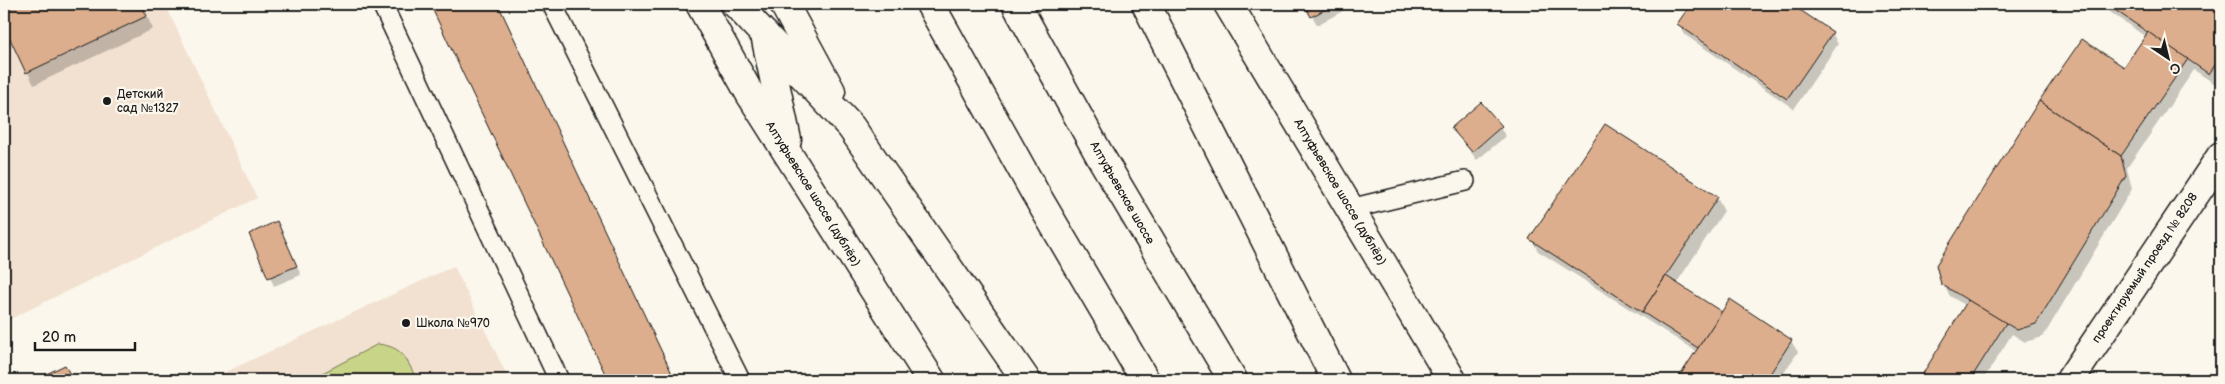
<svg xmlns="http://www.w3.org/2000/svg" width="2225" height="384" font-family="'Balsamiq Sans',sans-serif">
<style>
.built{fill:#f2e1d0}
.green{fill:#c8d588;stroke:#727852}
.shadow{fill:#0003}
.building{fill:#dcae8d;stroke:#1c1c1c}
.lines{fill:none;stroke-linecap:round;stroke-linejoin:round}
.lane-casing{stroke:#1c1c1c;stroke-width:22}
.street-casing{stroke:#1c1c1c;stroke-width:31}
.secondary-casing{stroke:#1c1c1c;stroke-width:31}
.primary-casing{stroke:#1c1c1c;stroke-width:31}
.lane{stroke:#fbf7ec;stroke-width:19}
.street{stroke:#fbf7ec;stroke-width:28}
.secondary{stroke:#fbf7ec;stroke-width:28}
.primary{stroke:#fbf7ec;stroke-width:28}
.rail{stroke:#1c1c1c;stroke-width:4}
.poi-dot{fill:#1c1c1c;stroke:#fbf7ec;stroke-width:2}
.labels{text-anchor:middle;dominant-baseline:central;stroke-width:4.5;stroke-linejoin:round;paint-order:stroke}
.poi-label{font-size:12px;fill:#1c1c1c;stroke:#fbf7ec;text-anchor:start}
.street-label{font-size:12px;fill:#1c1c1c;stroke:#fbf7ec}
</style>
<rect width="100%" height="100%" fill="#fbf7ec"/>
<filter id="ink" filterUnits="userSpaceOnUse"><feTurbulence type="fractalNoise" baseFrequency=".02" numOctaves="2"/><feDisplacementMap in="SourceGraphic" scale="10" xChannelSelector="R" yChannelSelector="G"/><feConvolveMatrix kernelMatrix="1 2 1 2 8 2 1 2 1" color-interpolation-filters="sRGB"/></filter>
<g filter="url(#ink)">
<g class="built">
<polygon points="4,4 165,4 257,198 4,322"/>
<polygon points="454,266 509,380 208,380"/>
</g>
<path class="green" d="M 378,344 C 404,347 406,359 417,380 L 309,380 Z"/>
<g class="shadow">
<polygon points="4,4 141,4 153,29 34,85 4,23"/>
<polygon points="432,4 498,4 675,380 609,380"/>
<polygon points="1306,4 1353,4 1354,5 1317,25"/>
<polygon points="1693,4 1788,4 1832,33 1838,44 1794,109 1685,35 1679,24"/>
<polygon points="2098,4 2221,4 2221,76 2215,84 2194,70 2127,168 2132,189 2043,337 2025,342 2012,334 1983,380 1920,380 1966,306 1950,296 1942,283 2124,69 2146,37"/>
<polygon points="1481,104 1506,136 1477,160 1452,128"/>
<polygon points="1717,198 1724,211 1676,284 1722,314 1791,341 1798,352 1779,380 1679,380 1697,352 1538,251 1531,239"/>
<polygon points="277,223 301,275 274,286 251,234"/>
</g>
<g class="building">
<polygon points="4,4 141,4 147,16 26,73 4,26"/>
<polygon points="430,4 498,4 675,380 608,380"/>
<polygon points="1304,4 1335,4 1311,17"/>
<polygon points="1691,4 1791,4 1833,32 1787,99 1677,24"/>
<polygon points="2106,4 2221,4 2221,56 2209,74"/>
<polygon points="2148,32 2188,59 2121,156 2039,101 2082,39 2124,67"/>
<polygon points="2039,101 2121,156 2126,176 2036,324 2017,330 1941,284 1936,265"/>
<polygon points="1481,102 1502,126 1472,152 1451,128"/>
<polygon points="1605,124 1718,197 1642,312 1529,239"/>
<polygon points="277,221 297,266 268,278 249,234"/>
<polygon points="1666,276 1722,312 1698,348 1642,312"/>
<polygon points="1730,299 1792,340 1766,380 1677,380"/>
<polygon points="1968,300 2006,323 1970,380 1919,380"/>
<polygon points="65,365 73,380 34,380"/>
</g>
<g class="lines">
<defs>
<g id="lane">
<polyline points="382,4 559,380"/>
<polyline points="552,4 740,380"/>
<polyline points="1350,209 1465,181"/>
</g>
<polyline id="street" points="2070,380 2221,156"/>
<g id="secondary">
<polyline points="700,4 750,94 931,380"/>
<polyline points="736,4 851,127 1026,380"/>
<polyline points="784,4 831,91"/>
<polyline points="1146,4 1336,380"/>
<polyline points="1228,4 1452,380"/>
<polyline points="765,35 787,140"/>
</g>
<g id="primary">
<polyline points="930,4 1034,191 1145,380"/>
<polyline points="1016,4 1099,154 1233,380"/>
</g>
</defs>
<use href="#lane" class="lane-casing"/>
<use href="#street" class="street-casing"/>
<use href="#secondary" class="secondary-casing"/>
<use href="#primary" class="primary-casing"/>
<use href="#lane" class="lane"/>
<use href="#street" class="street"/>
<use href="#secondary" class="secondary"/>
<use href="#primary" class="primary"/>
<polyline class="rail" points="2218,380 2221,376"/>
</g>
</g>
<g class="poi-dot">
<circle cx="107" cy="101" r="5"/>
<circle cx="406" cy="323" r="5"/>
</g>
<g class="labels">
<g class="poi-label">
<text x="117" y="94">Детский<tspan x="117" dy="14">сад №1327</tspan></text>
<text x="416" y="323">Школа №970</text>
</g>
<g class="street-label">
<text transform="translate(1340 192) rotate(59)">Алтуфьевское шоссе (дублёр)</text>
<text transform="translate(1122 193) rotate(60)">Алтуфьевское шоссе</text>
<text transform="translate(813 194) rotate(58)">Алтуфьевское шоссе (дублёр)</text>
<text transform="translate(2145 268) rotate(-56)">проектируемый проезд № 8208</text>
</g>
</g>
<rect width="2225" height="384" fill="none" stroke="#fbf7ec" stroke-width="20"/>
<rect x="10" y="10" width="2205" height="364" fill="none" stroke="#1c1c1c" stroke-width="2" filter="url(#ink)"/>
<g transform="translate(2168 58) rotate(145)" stroke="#fbf7ec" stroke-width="4" paint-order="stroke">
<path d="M0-4L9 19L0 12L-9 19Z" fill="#1c1c1c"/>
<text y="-8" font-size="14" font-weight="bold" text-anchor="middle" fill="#1c1c1c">С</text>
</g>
<path d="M35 342v8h100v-8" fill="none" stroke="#1c1c1c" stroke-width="2.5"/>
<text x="42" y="342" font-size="15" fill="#1c1c1c" stroke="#fbf7ec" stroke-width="4" paint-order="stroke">20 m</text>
</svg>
